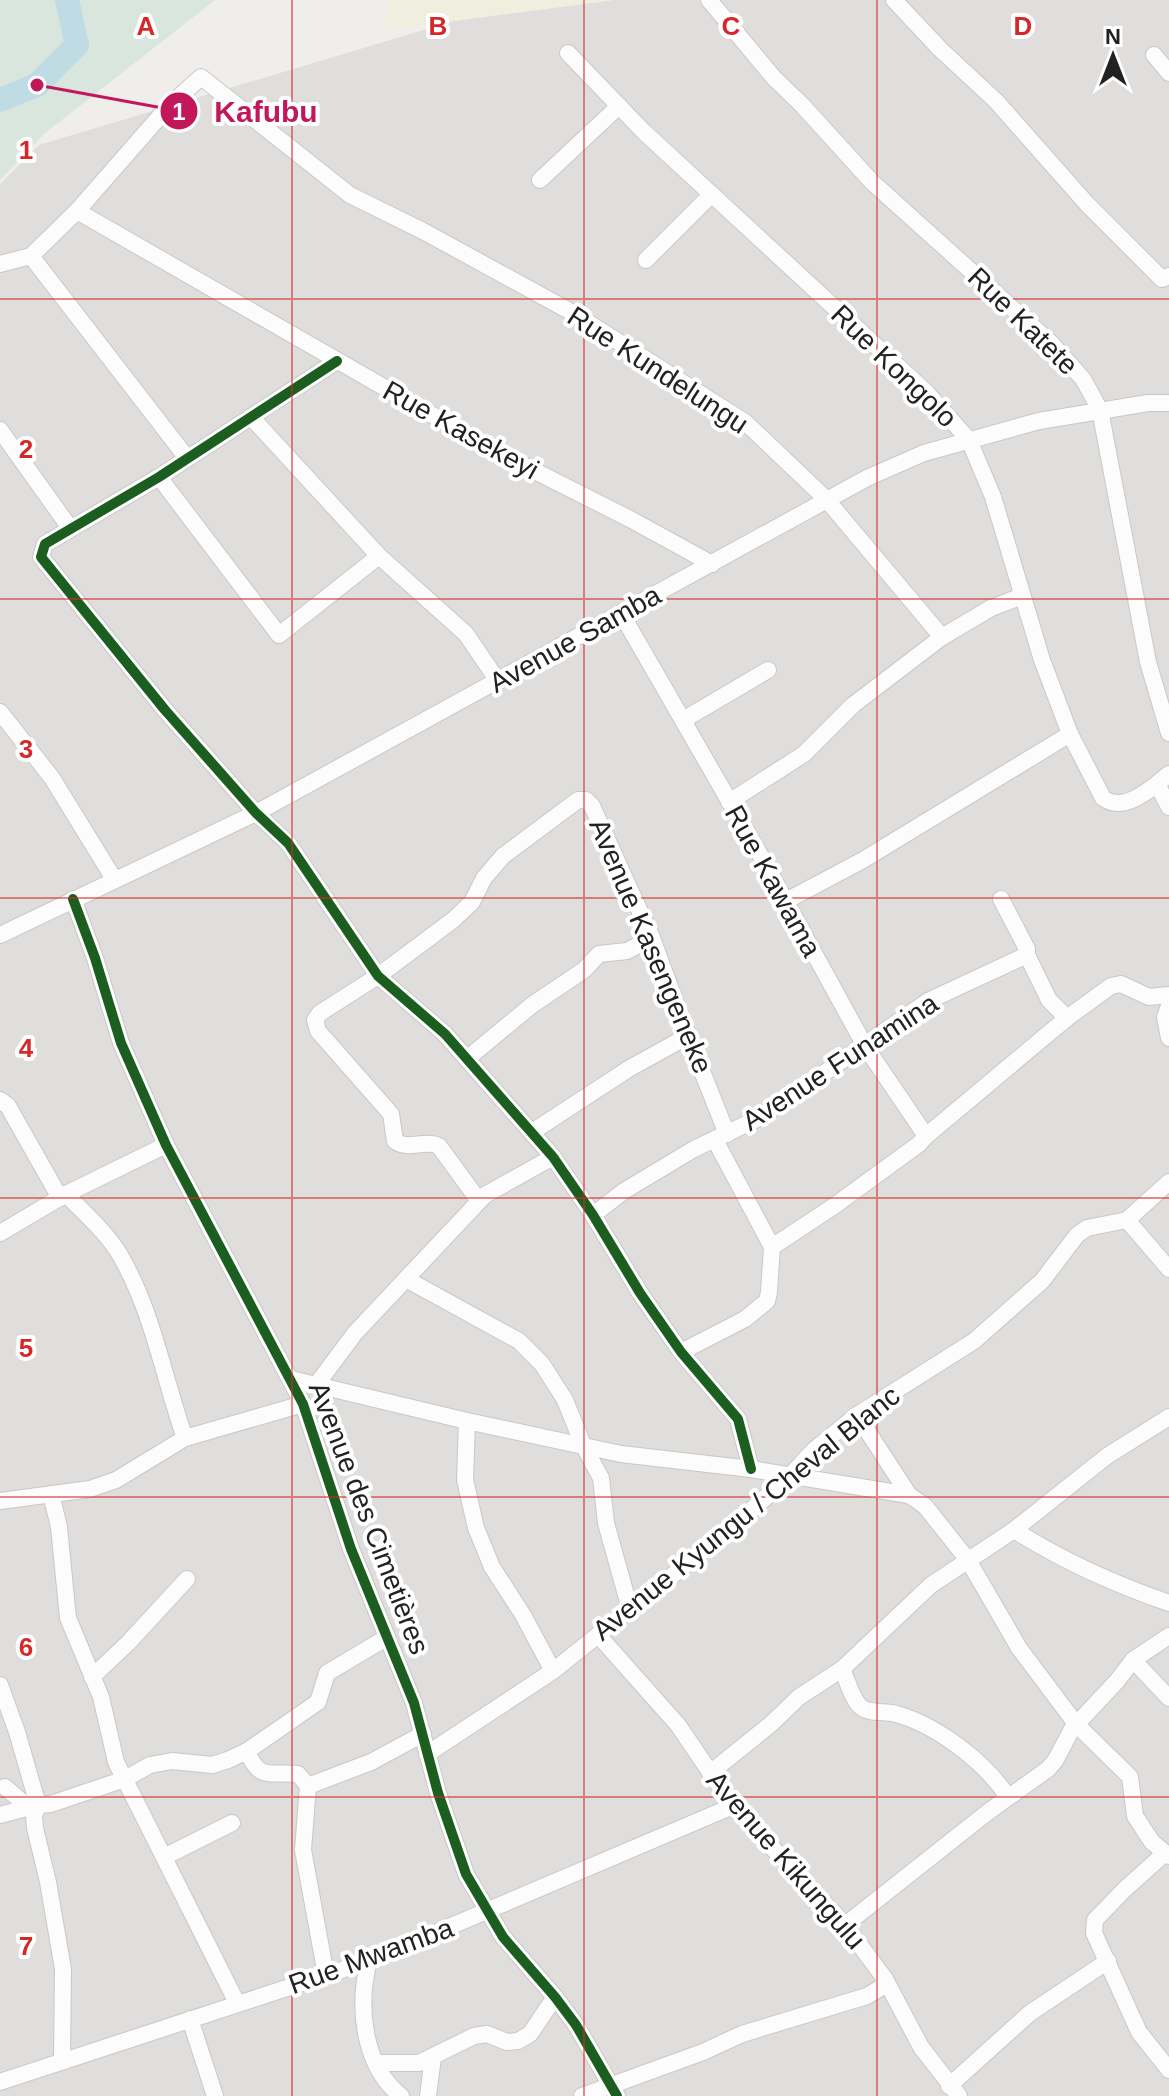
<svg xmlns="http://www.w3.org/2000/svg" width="1169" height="2096" font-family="Arial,sans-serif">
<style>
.residential{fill:#dfdedc}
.farmland{fill:#efefdf}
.wetland{fill:#d9e6de}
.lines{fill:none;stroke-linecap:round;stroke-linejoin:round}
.river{stroke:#bfdbe3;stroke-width:24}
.minor-casing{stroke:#c9c8c7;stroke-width:18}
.minor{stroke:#fdfcfc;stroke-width:16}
.cycleway-casing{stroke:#fff;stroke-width:15}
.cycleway{stroke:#1b5e20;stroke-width:10}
.grid{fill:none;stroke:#d62828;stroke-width:2;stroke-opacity:0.55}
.labels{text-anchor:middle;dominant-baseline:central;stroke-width:8;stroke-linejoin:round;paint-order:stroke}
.street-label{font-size:28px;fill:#222;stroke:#fff}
.grid-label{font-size:26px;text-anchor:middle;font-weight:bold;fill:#d62828;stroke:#fff;stroke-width:8;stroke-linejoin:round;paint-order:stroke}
.leader{fill:none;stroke:#c2185b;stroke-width:3}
.callout-dot{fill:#c2185b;stroke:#fff;stroke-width:3}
.mark-label{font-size:24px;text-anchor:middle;font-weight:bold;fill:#fff}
.callout-label{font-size:30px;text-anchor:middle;font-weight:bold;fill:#c2185b;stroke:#fff;stroke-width:8;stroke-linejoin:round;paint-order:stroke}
</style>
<rect width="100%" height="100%" fill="#f0eeeb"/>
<polygon class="residential" points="524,0 1169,0 1169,2096 0,2096 0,184 39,145"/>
<polygon class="farmland" points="389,0 615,0 385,30"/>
<polygon class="wetland" points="0,0 215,0 44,134 0,180"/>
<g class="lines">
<polyline class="river" points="0,100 37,85 77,45 67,0"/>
<defs>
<g id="minor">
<polyline points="709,0 774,78 802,105 872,182 1052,344 1083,379 1100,410 1148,662 1169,733"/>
<polyline points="894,0 940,49 996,101 1087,204 1162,279 1169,276"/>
<path d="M 568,53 L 643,131 L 927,393 L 969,440 L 993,497 L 1042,660 L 1070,734 L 1103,798 C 1124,814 1152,788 1169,774"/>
<polyline points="1154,55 1169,73"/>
<polyline points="540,180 619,106"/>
<polyline points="77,211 495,451 630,519 712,564"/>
<polyline points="31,256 187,458"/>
<polyline points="646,260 711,195"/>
<polyline points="0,264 31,256 77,211 168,107 201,77 350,195 423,231 573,313 745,422 826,499 942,637"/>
<polyline points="337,361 159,477 45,544 41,557 165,710 256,813 288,843 378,976 445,1034 553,1157 593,1215 640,1293 681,1352 738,1419 751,1469"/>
<polyline points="251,417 379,556 466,634 498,681"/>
<polyline points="0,430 70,528"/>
<polyline points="159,477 279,635 379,556"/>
<polyline points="621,613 758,851 865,1046 926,1136 919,1144 834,1206 772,1247"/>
<polyline points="0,712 52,778 114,879"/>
<polyline points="683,720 768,670"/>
<polyline points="1157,784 1169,807"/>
<polyline points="729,802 804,754 853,705 942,637 991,608 1022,596"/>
<polyline points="73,899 95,958 121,1043 166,1145 303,1404 351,1549 414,1703 438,1793 466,1874 503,1937 555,1997 576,2025 617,2096"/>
<polyline points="1001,899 1027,949 1027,955"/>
<polyline points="784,902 863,860 1070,734"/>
<polyline points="0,935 256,813 867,478 924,453 1039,421 1148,403 1169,403"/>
<polyline points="1169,1006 1165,1017 1169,1038"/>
<polyline points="468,1058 532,1005 584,970 599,954 627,951 652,938"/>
<polyline points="0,1100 8,1106 60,1198"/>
<polyline points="532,1132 630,1068 688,1036"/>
<polyline points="926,1136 1067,1018 1111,986 1121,984 1149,997 1169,995"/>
<path d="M 66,1194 C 84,1213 107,1233 120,1255 C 153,1312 163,1376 185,1438"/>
<path d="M 479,1201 L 439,1146 C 424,1139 408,1151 395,1141 L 391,1114 L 318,1031 L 315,1020 L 320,1013 L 378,976 L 453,920 L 472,902 L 484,878 L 503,856 L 578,800 L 586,800 L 592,806 L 652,938 L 688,1036 L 727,1134"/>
<polyline points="593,1215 624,1191 694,1149 759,1118 928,1001 1027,955 1049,1000 1067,1018"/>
<polyline points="1127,1220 1169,1269"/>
<polyline points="0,1233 66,1194 166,1145"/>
<polyline points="406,1279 519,1341 542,1364 565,1400 583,1445 601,1478 606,1523 630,1609"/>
<polyline points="681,1352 745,1319 767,1301 769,1292 772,1247 715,1140"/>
<polyline points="291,1379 467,1421 621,1454 751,1469 909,1495 925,1506 968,1560 1019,1648 1076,1724 1130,1777 1135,1816 1152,1842 1169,1856"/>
<polyline points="317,1384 355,1333 485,1195 553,1157"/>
<polyline points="857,1415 909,1495"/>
<polyline points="467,1421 465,1480 476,1528 492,1567 523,1615 553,1671"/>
<polyline points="51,1494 59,1527 68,1618 101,1697 116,1762 237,2003"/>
<polyline points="0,1501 90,1489 116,1480 185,1438 303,1404"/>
<path d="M 1014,1530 C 1063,1561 1114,1584 1169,1603"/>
<polyline points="598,1635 678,1725 733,1806 845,1925 885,1979 921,2047 959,2096"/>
<polyline points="1133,1660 1169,1698"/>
<path d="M 842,1669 C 847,1679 852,1700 861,1707 C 869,1714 886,1711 896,1714 C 937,1725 985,1762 1008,1797"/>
<polyline points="92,1677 128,1643 187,1579"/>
<polyline points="0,1685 17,1732 38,1805 51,1804 125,1779 150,1765 172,1761 212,1765 228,1760 247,1751 318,1702 327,1673 386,1638"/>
<path d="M 247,1751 C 260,1782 269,1771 298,1774 L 308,1786 L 303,1850 L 326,1975"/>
<polyline points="427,1754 553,1671 598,1635 724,1534 791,1475 813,1451 857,1415 974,1341 1042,1281 1077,1235 1087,1228 1127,1220 1169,1182"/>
<polyline points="710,1773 771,1724 799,1697 842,1669 931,1585 1014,1530 1107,1456 1169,1417"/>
<polyline points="308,1786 371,1762 423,1734"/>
<polyline points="5,1787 28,1807"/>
<polyline points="0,1815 38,1805 34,1816 35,1828 48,1882 63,1969 62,2060"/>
<polyline points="1164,1854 1124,1890 1095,1920 1094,1933 1139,2032 1169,2070"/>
<polyline points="164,1857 232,1823"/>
<polyline points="845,1925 988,1812 1048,1769 1055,1761 1072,1729 1117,1681 1133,1660 1169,1636"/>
<path d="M 369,1961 C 357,2006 363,2066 401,2096"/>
<polyline points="190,2019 215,2096"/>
<polyline points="376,2063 419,2063 474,2036 487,2034 507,2042 518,2041 530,2034 555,1997"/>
<polyline points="0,2082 369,1961 733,1806"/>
<polyline points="949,2086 1030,2013 1108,1961"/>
<polyline points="428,2096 433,2057"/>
<polyline points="582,2096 703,2052 742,2034 867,1996 882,1987 885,1979"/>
</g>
</defs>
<use href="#minor" class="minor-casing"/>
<use href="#minor" class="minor"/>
<defs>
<g id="cycleway">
<polyline points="337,361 159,477 45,544 41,557 165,710 256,813 288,843 378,976 445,1034 553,1157 593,1215 640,1293 681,1352 738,1419 751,1469"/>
<polyline points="73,899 95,958 121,1043 166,1145 303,1404 351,1549 414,1703 438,1793 466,1874 503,1937 555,1997 576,2025 617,2096"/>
</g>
</defs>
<use href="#cycleway" class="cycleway-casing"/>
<use href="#cycleway" class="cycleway"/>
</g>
<path class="grid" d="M 292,0 L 292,2096M 584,0 L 584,2096M 877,0 L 877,2096M 0,299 L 1169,299M 0,599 L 1169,599M 0,898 L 1169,898M 0,1198 L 1169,1198M 0,1497 L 1169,1497M 0,1797 L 1169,1797"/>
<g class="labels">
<g class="street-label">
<text transform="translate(1023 321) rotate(44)">Rue Katete</text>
<text transform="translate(894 366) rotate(44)">Rue Kongolo</text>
<text transform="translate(658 370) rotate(33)">Rue Kundelungu</text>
<text transform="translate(461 430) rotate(29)">Rue Kasekeyi</text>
<text transform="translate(575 639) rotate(-29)">Avenue Samba</text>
<text transform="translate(773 881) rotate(61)">Rue Kawama</text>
<text transform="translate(651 946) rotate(67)">Avenue Kasengeneke</text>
<text transform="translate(840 1062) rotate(-33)">Avenue Funamina</text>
<text transform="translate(746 1513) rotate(-39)">Avenue Kyungu / Cheval Blanc</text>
<text transform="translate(369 1518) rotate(69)">Avenue des Cimetières</text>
<text transform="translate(786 1860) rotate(49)">Avenue Kikungulu</text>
<text transform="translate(371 1956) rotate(-20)">Rue Mwamba</text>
</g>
</g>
<g class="grid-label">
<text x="146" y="35">A</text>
<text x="438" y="35">B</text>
<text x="731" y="35">C</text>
<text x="1023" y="35">D</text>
<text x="26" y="159">1</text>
<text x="26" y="458">2</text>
<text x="26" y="758">3</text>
<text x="26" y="1057">4</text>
<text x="26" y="1357">5</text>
<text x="26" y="1656">6</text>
<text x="26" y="1955">7</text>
</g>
<path class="leader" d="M37 85L179 111"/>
<g class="callout-dot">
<circle cx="37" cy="85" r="8"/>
<circle cx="179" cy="111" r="20"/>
</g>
<g class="mark-label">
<text x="179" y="120">1</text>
</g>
<g class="callout-label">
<text x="266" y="122">Kafubu</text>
</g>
<g transform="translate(1113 56)" stroke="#ffffff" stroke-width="6" paint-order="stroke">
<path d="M0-6L14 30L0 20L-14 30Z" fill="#222222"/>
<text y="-12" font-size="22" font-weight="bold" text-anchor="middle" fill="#222222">N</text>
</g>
</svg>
